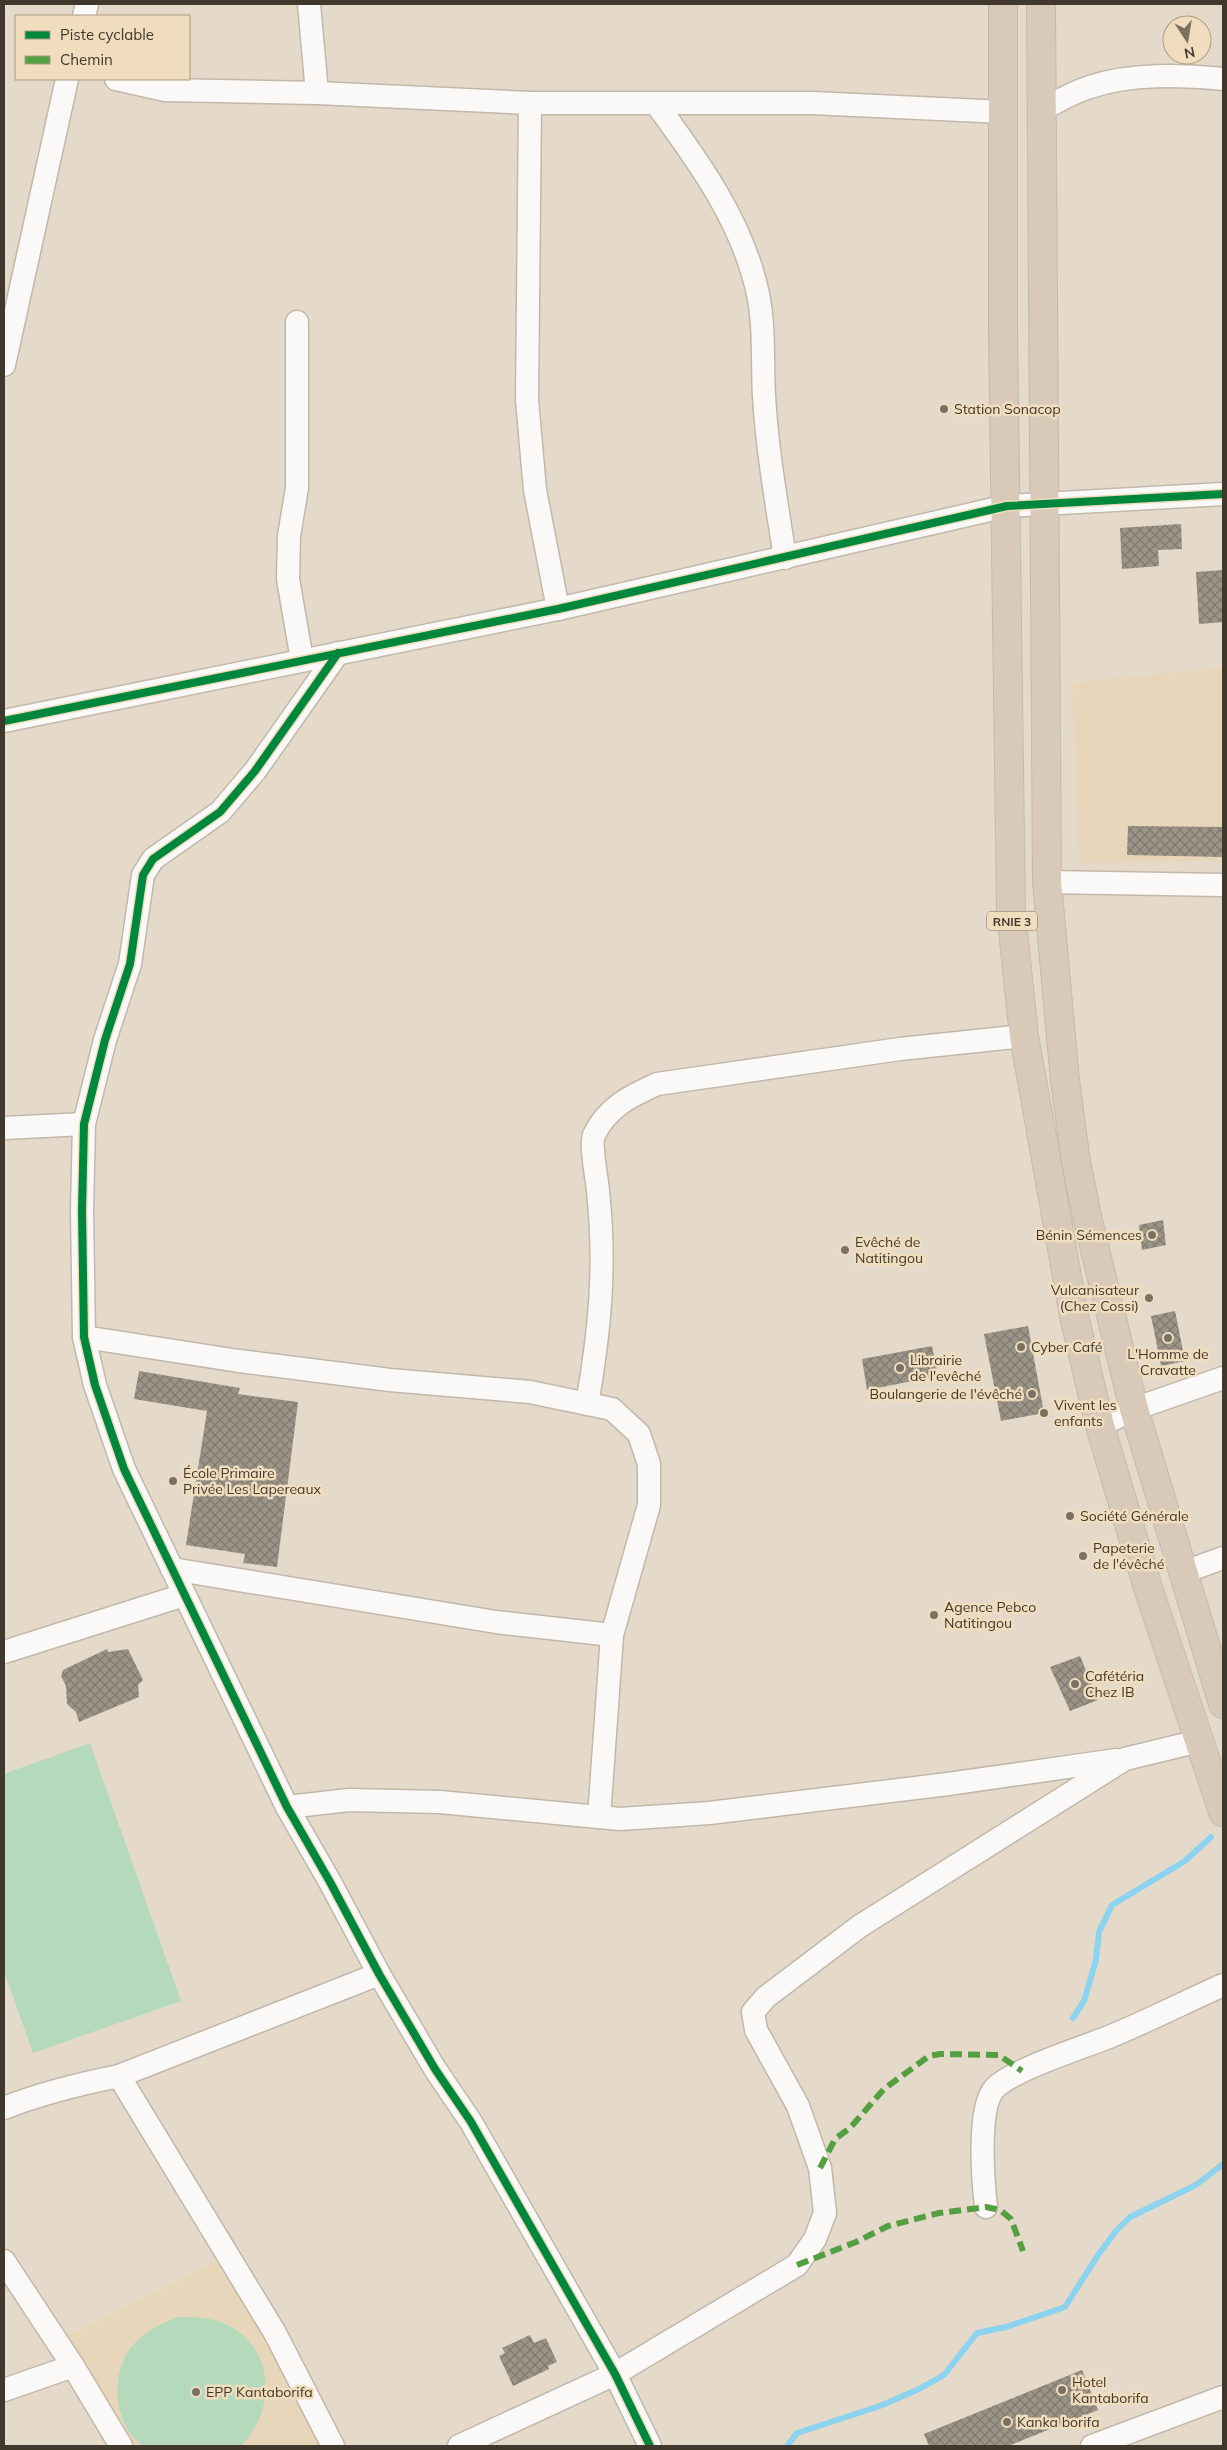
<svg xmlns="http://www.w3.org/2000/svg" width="1227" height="2450" font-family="Mulish,sans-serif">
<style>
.built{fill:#e7d6b9}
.green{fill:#b5d9bb}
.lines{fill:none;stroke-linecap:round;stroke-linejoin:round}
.stream{stroke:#8bd3ee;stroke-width:6}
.building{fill:url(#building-cross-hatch)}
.street-casing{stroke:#c1b8ab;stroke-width:25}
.highway-casing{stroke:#c1bbb3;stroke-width:30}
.street{stroke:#fbf9f7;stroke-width:22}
.highway{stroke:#d8c9b9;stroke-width:28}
.quiet{stroke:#539f42;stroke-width:6;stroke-dasharray:12 6;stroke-linecap:butt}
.cycleway-casing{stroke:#f0ddbe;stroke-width:11}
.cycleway{stroke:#00873e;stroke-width:8}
.poi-dot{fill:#7a7163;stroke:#f0ddbe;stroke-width:2}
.labels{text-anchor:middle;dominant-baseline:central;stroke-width:5;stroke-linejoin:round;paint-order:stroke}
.shield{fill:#f0ddbe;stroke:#756a58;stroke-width:1}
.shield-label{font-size:12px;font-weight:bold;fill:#40382c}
.poi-label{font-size:14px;fill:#40382c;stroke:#f0ddbe;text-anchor:start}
</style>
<defs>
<pattern id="building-cross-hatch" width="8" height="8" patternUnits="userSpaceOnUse" patternTransform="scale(1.25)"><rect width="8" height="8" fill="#9c9487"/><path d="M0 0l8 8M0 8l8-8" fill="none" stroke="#817a6f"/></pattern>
</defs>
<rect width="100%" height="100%" fill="#e5dac9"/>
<g class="built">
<polygon points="1223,667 1223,861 1079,863 1072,683"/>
<polygon points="228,2256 324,2446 129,2446 61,2339"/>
</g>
<g class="green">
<polygon points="90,1743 181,2001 33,2053 4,1971 4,1774"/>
<path d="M 178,2317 C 193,2317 206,2317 220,2322 C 275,2342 278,2409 241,2446 L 143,2446 C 113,2425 109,2372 133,2345 C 146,2330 161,2324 178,2317 Z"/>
</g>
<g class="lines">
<g class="stream">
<polyline points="1073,2018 1084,2001 1096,1960 1099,1932 1112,1905 1185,1861 1211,1837"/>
<polyline points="787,2446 797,2433 880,2406 919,2389 944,2375 977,2333 1006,2327 1065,2307 1098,2255 1116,2231 1130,2217 1196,2185 1223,2164"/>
</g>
</g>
<g class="building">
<polygon points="1181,524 1182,549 1158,550 1159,566 1122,569 1120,528"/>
<polygon points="1223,570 1223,622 1199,624 1196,572"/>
<polygon points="1128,826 1223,827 1223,857 1127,855"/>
<polygon points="1163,1220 1166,1245 1142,1250 1139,1225"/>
<polygon points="1175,1311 1185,1361 1161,1366 1151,1316"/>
<polygon points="1028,1326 1044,1413 1001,1421 984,1334"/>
<polygon points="932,1346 938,1376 867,1390 862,1359"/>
<polygon points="139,1371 240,1388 238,1394 298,1402 277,1567 243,1563 245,1554 186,1545 207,1411 134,1399"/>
<polygon points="107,1649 108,1652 128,1649 143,1680 138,1685 139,1697 79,1722 76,1712 67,1704 66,1686 61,1676 63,1670"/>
<polygon points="1080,1656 1098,1700 1070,1711 1050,1667"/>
<polygon points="530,2335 534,2343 546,2338 557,2362 548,2366 549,2369 513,2386 499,2356 505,2353 502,2348"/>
<polygon points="1082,2370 1098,2410 1008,2446 929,2446 924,2434"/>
</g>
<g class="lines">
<defs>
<g id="street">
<polyline points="309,4 317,93"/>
<polyline points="84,16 87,4"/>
<polyline points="116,79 165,90 317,93 530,103 527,400 535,490 558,609"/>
<polyline points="530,103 812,103 1004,112"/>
<path d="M 657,105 C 699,162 743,223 758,294 C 765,328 762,362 764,396 C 767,450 777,505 785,558"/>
<path d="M 1041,110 C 1057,102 1073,92 1090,87 C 1131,73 1181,75 1223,79"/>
<polyline points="297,322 297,488 289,536 288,579 302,660"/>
<polyline points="4,365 67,79"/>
<polyline points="338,653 255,771 220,812 153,859 143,875 130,964 105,1040 84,1124 82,1210 84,1337 95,1385 124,1469 287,1807 330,1882 379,1974 435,2069 471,2122 615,2374 650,2446"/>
<polyline points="4,721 558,609 1007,506 1223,494"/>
<polyline points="1047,882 1223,885"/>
<polyline points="4,1128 84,1124"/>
<polyline points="84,1337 239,1361 390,1380 530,1392 612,1409 639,1434 649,1464 649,1505 612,1635 599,1817"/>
<path d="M 587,1404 C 600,1331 606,1265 598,1191 C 597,1179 590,1144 594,1135 C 607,1107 631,1096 657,1084 L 900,1049 L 1024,1036"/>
<polyline points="1100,1426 1134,1409 1223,1378"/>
<polyline points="172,1569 496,1622 612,1635"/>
<polyline points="1184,1572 1223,1558"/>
<polyline points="4,1652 184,1595"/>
<polyline points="287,1807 349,1800 440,1802 620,1819 709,1813 948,1784 1116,1760"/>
<polyline points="119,2076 275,2333 333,2446"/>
<path d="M 4,2108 C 42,2093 79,2084 119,2076 L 379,1974"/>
<path d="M 986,2207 C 983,2181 977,2106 995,2088 C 1014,2069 1082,2048 1109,2037 C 1148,2021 1185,2002 1223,1985"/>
<polyline points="4,2261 73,2366 121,2446"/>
<polyline points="4,2390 73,2366"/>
<polyline points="459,2446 615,2374 797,2265 815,2239 825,2213 820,2168 798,2106 756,2030 753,2012 766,1997 860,1926 1125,1759 1199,1741"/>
<polyline points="1092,2446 1223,2397"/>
</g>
<g id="highway">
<polyline points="1003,4 1003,331 1011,912 1024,1036 1074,1316 1100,1426 1148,1588 1223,1812"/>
<polyline points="1041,4 1047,882 1065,1080 1076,1162 1088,1221 1134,1409 1223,1704"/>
</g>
</defs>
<use href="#street" class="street-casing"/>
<use href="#highway" class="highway-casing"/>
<use href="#street" class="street"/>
<use href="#highway" class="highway"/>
<g class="quiet">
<polyline points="820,2168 835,2139 850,2128 884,2089 929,2056 940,2054 999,2055 1022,2071"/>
<polyline points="797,2265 856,2242 888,2226 939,2213 986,2207 1000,2210 1011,2219 1023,2251"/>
</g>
<defs>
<g id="cycleway">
<polyline points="338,653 255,771 220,812 153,859 143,875 130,964 105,1040 84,1124 82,1210 84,1337 95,1385 124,1469 287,1807 330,1882 379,1974 435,2069 471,2122 615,2374 650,2446"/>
<polyline points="4,721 558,609 1007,506 1223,494"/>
</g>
</defs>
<use href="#cycleway" class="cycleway-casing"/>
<use href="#cycleway" class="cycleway"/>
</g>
<g class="poi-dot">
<circle cx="944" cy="409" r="5"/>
<circle cx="1152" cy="1235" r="5"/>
<circle cx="845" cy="1250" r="5"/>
<circle cx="1149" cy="1298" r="5"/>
<circle cx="1168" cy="1338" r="5"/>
<circle cx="1021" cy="1347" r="5"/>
<circle cx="900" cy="1368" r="5"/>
<circle cx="1032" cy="1394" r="5"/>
<circle cx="1044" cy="1413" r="5"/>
<circle cx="173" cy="1481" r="5"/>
<circle cx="1070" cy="1516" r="5"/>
<circle cx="1083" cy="1556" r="5"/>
<circle cx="934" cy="1615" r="5"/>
<circle cx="1075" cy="1684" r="5"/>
<circle cx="1062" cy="2390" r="5"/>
<circle cx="196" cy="2392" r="5"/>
<circle cx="1007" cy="2422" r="5"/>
</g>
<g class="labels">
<rect class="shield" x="987" y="911.5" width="50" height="19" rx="4"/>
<g class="shield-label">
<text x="1012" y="921">RNIE 3</text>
</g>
<g class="poi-label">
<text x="954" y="409">Station Sonacop</text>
<text x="1142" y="1235" text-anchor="end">Bénin Sémences</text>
<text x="855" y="1242">Evêché de<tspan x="855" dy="16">Natitingou</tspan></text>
<text x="1139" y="1290" text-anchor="end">Vulcanisateur<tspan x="1139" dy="16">(Chez Cossi)</tspan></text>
<text x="1031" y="1347">Cyber Café</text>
<text x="1168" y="1354" text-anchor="middle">L'Homme de<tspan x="1168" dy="16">Cravatte</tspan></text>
<text x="910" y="1360">Librairie<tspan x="910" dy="16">de l'evêché</tspan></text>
<text x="1022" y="1394" text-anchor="end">Boulangerie de l'évêché</text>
<text x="1054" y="1405">Vivent les<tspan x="1054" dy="16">enfants</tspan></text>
<text x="183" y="1473">École Primaire<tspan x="183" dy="16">Privée Les Lapereaux</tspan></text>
<text x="1080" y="1516">Société Générale</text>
<text x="1093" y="1548">Papeterie<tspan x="1093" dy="16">de l'évêché</tspan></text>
<text x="944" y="1607">Agence Pebco<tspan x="944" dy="16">Natitingou</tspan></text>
<text x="1085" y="1676">Cafétéria<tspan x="1085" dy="16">Chez IB</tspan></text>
<text x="1072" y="2382">Hotel<tspan x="1072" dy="16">Kantaborifa</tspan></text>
<text x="206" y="2392">EPP Kantaborifa</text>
<text x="1017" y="2422">Kanka borifa</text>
</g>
</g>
<rect width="1227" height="2450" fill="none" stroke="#40382c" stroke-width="10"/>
<rect x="15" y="15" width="175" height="65" fill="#f0ddbe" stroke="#aa9b84"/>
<rect x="25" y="31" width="25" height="8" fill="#00873e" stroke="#aa9b84"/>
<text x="60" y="40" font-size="15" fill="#40382c">Piste cyclable</text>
<rect x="25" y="56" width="25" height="8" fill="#539f42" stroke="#aa9b84"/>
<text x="60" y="65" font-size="15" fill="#40382c">Chemin</text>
<g transform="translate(1187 40) rotate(168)"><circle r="24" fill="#f0ddbe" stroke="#aa9b84"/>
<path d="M0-4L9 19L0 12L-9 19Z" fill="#7a7163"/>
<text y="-8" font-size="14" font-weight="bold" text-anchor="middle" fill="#40382c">N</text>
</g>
</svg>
